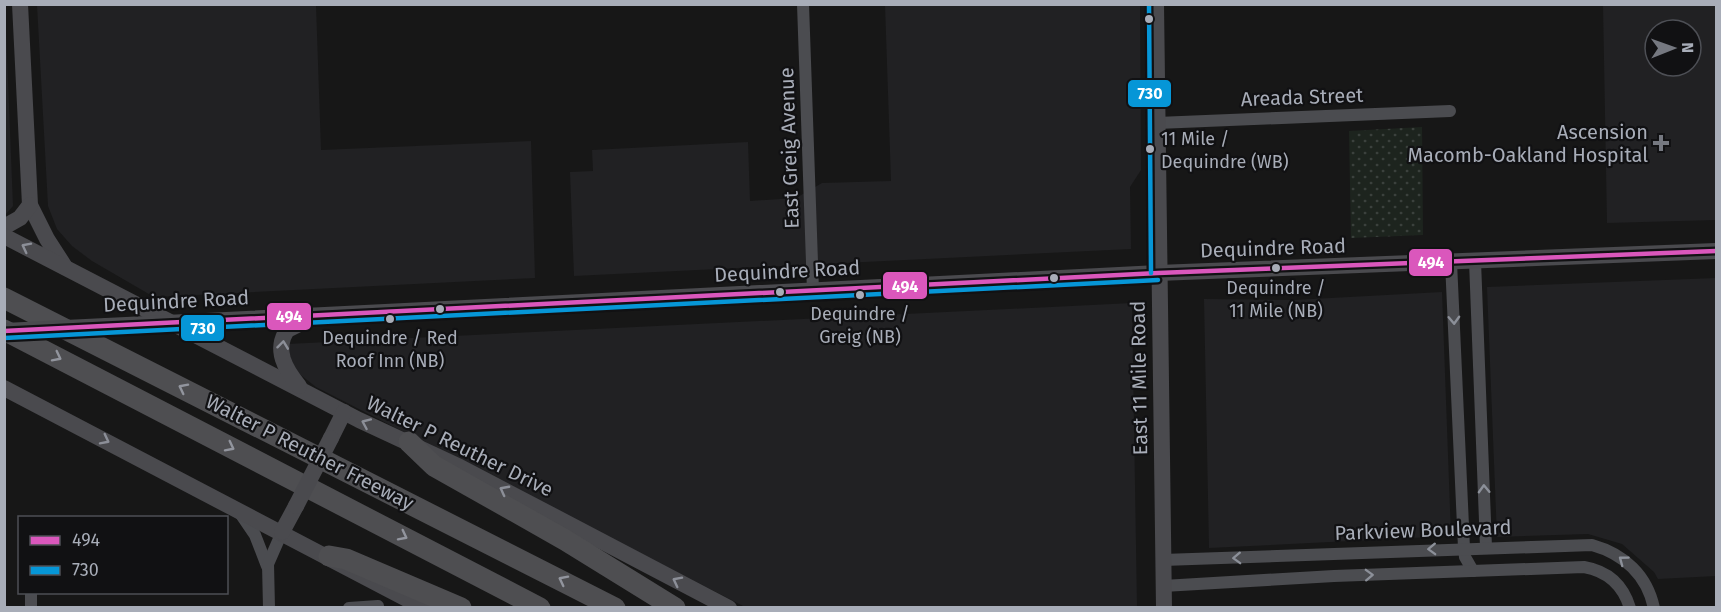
<svg xmlns="http://www.w3.org/2000/svg" width="1721" height="612" font-family="'Fira Sans',sans-serif">
<style>
.built{fill:#212123;fill-rule:evenodd}
.grass{fill:url(#grass-dots)}
.lines{fill:none;stroke-linecap:round;stroke-linejoin:round}
.street{stroke:#4b4c50;stroke-width:12}
.secondary{stroke:#4a4a4e;stroke-width:16}
.highway{stroke:#4e4e51;stroke-width:21}
.secondary-bridge{stroke:#4a4a4e;stroke-width:16}
.bus-1-casing{stroke:#111113;stroke-width:9}
.bus-2-casing{stroke:#111113;stroke-width:9}
.bus-1{stroke:#da57bc;stroke-width:4.5}
.bus-2{stroke:#0696d7;stroke-width:4.5}
.oneway{stroke:#8c8f98}
.oneway2{stroke:#8c9099}
.oneway3{stroke:#92959e}
.bus-dot{fill:#a8adb8;stroke:#111113;stroke-width:2}
.poi-dot{fill:#757880;stroke:#111113;stroke-width:2}
.labels{text-anchor:middle;dominant-baseline:central;stroke-width:4.5;stroke-linejoin:round;paint-order:stroke}
.bus-label{font-size:18px;fill:#a8adb8;stroke:#111113}
.street-label{font-size:20px;fill:#a8adb8;stroke:#111113}
.poi-label{font-size:20px;fill:#a8adb8;stroke:#111113;text-anchor:end}
.line-badge{stroke:#111113;stroke-width:2}
.badge-label{font-size:16px;text-anchor:middle;font-weight:bold;fill:#fff}
</style>
<defs>
<pattern id="grass-dots" width="8" height="8" patternUnits="userSpaceOnUse" patternTransform="scale(1.5)"><rect width="8" height="8" fill="#1d241e"/><path d="M2 2h.1M6 6h.1" fill="none" stroke="#3b413d" stroke-width="1.8" stroke-linecap="round"/></pattern>
</defs>
<rect width="100%" height="100%" fill="#171717"/>
<g class="built">
<polygon points="37,5 316,5 321,150 531,141 535,278 154,297 92,261 72,246 57,229 48,206"/>
<polygon points="885,5 1140,5 1141,170 1130,187 1131,249 574,276 570,172 593,171 592,150 748,142 750,201 796,198 822,183 891,181"/>
<path d="M 1603,5 L 1716,5 L 1716,220 L 1607,223 ZM 1655,30 L 1691,30 L 1691,66 L 1655,66 Z"/>
<polygon points="5,6 13,206 5,215 4,215"/>
<polygon points="1716,278 1716,576 1658,579 1654,572 1622,544 1588,534 1497,537 1487,287"/>
<polygon points="1442,292 1451,536 1209,548 1204,299 1294,300"/>
<polygon points="1132,303 1137,607 745,607 316,387 293,369 287,344"/>
</g>
<polygon class="grass" points="1422,127 1423,235 1351,238 1349,131"/>
<g class="lines">
<g class="street">
<polyline points="803,4 813,291"/>
<polyline points="1157,123 1450,111"/>
<polyline points="1475,261 1486,547"/>
<polyline points="1451,262 1464,548 1465,557 1473,571"/>
<polyline points="240,513 255,535 267,566"/>
<path d="M 1163,560 L 1592,545 C 1624,554 1647,575 1654,608"/>
<path d="M 1163,586 L 1334,576 L 1584,567 C 1607,571 1623,585 1630,608"/>
<polyline points="31,608 31,592"/>
<polyline points="269,608 268,564 282,532"/>
<polyline points="349,608 378,606"/>
</g>
<g class="secondary">
<polyline points="20,4 30,205 47,239 65,267"/>
<polyline points="1156,4 1164,608"/>
<polyline points="4,227 20,218 30,205"/>
<polyline points="4,236 359,420 460,467 729,608"/>
<polyline points="106,326 1158,273 1716,251"/>
<path d="M 299,386 C 285,369 274,350 287,330 L 307,320"/>
<polyline points="4,388 424,608"/>
<polyline points="331,438 344,412"/>
<polyline points="282,532 296,506"/>
</g>
<g class="highway">
<polyline points="4,298 615,608"/>
<polyline points="4,330 540,608"/>
<polyline points="409,442 434,466 565,540 675,608"/>
<polyline points="329,556 346,559 461,608"/>
</g>
<g class="secondary-bridge">
<polyline points="4,331 106,326"/>
<polyline points="296,506 331,438"/>
</g>
<defs>
<polyline id="bus-1" points="4,331 1158,273 1716,251"/>
<g id="bus-2">
<polyline points="1149,4 1151,273"/>
<polyline points="4,338 1158,280"/>
</g>
</defs>
<use href="#bus-1" class="bus-1-casing"/>
<use href="#bus-2" class="bus-2-casing"/>
<use href="#bus-1" class="bus-1"/>
<use href="#bus-2" class="bus-2"/>
</g>
<defs><path id="oneway-chevron" d="M-2-3.5L2.5 0L-2 3.5" fill="none" stroke-width="1.6" stroke-linecap="round" stroke-linejoin="round" transform="scale(1.5)"/></defs>
<g class="oneway">
<use href="#oneway-chevron" transform="translate(26 247) rotate(-153)"/>
<use href="#oneway-chevron" transform="translate(283 345) rotate(-83)"/>
<use href="#oneway-chevron" transform="translate(366 423) rotate(-156)"/>
<use href="#oneway-chevron" transform="translate(105 440) rotate(27)"/>
<use href="#oneway-chevron" transform="translate(504 490) rotate(-152)"/>
<use href="#oneway-chevron" transform="translate(677 581) rotate(-153)"/>
</g>
<g class="oneway2">
<use href="#oneway-chevron" transform="translate(1454 320) rotate(88)"/>
<use href="#oneway-chevron" transform="translate(1484 489) rotate(-92)"/>
<use href="#oneway-chevron" transform="translate(1432 549) rotate(178)"/>
<use href="#oneway-chevron" transform="translate(1237 558) rotate(178)"/>
<use href="#oneway-chevron" transform="translate(1623 560) rotate(-143)"/>
<use href="#oneway-chevron" transform="translate(1369 575) rotate(-2)"/>
</g>
<g class="oneway3">
<use href="#oneway-chevron" transform="translate(57 357) rotate(27)"/>
<use href="#oneway-chevron" transform="translate(183 388) rotate(-153)"/>
<use href="#oneway-chevron" transform="translate(230 447) rotate(27)"/>
<use href="#oneway-chevron" transform="translate(403 536) rotate(27)"/>
<use href="#oneway-chevron" transform="translate(563 580) rotate(-153)"/>
</g>
<g class="bus-dot">
<circle cx="1149" cy="19" r="5"/>
<circle cx="1150" cy="149" r="5"/>
<circle cx="1276" cy="268" r="5"/>
<circle cx="1054" cy="278" r="5"/>
<circle cx="780" cy="292" r="5"/>
<circle cx="860" cy="295" r="5"/>
<circle cx="440" cy="309" r="5"/>
<circle cx="390" cy="319" r="5"/>
</g>
<path class="poi-dot" d="M1658 134h6v6h6v6h-6v6h-6v-6h-6v-6h6z"/>
<g class="labels">
<g class="bus-label">
<text x="1161" y="139" text-anchor="start">11 Mile /<tspan x="1161" dy="23">Dequindre (WB)</tspan></text>
<text x="1276" y="288">Dequindre /<tspan x="1276" dy="23">11 Mile (NB)</tspan></text>
<text x="860" y="314">Dequindre /<tspan x="860" dy="23">Greig (NB)</tspan></text>
<text x="390" y="338">Dequindre / Red<tspan x="390" dy="23">Roof Inn (NB)</tspan></text>
</g>
<g class="street-label">
<text transform="translate(1302 97) rotate(-2)">Areada Street</text>
<text transform="translate(789 148) rotate(-92)">East Greig Avenue</text>
<text transform="translate(1273 248) rotate(-2)">Dequindre Road</text>
<text transform="translate(787 271) rotate(-3)">Dequindre Road</text>
<text transform="translate(176 301) rotate(-3)">Dequindre Road</text>
<text transform="translate(1139 378) rotate(-91)">East 11 Mile Road</text>
<text transform="translate(460 446) rotate(26)">Walter P Reuther Drive</text>
<text transform="translate(310 452) rotate(27)">Walter P Reuther Freeway</text>
<text transform="translate(1423 530) rotate(-2)">Parkview Boulevard</text>
</g>
<g class="poi-label">
<text x="1648" y="132">Ascension<tspan x="1648" dy="23">Macomb-Oakland Hospital</tspan></text>
</g>
</g>
<g class="line-badge">
<rect x="1127" y="79" width="45" height="29" rx="6" fill="#0696d7"/>
<rect x="1408" y="248" width="45" height="29" rx="6" fill="#da57bc"/>
<rect x="882" y="271" width="46" height="29" rx="6" fill="#da57bc"/>
<rect x="266" y="302" width="46" height="29" rx="6" fill="#da57bc"/>
<rect x="180" y="314" width="45" height="28" rx="6" fill="#0696d7"/>
</g>
<g class="badge-label">
<text x="1150" y="99">730</text>
<text x="1431" y="268">494</text>
<text x="905" y="292">494</text>
<text x="289" y="322">494</text>
<text x="203" y="334">730</text>
</g>
<rect width="1721" height="612" fill="none" stroke="#a8adb8" stroke-width="12"/>
<rect x="18" y="516" width="210" height="78" fill="#111113" stroke="#4d4f55" stroke-width="1.5"/>
<rect x="30" y="536" width="30" height="9" fill="#da57bc" stroke="#4d4f55" stroke-width="1.5"/>
<text x="72" y="546" font-size="18" fill="#a8adb8">494</text>
<rect x="30" y="566" width="30" height="9" fill="#0696d7" stroke="#4d4f55" stroke-width="1.5"/>
<text x="72" y="576" font-size="18" fill="#a8adb8">730</text>
<g transform="translate(1673 48) rotate(89)"><circle r="28" fill="#111113" stroke="#4d4f55" stroke-width="1.5"/>
<path d="M0-4.5L10 22L0 15L-10 22Z" fill="#757880"/>
<text y="-9" font-size="16" font-weight="bold" text-anchor="middle" fill="#a8adb8">N</text>
</g>
</svg>
